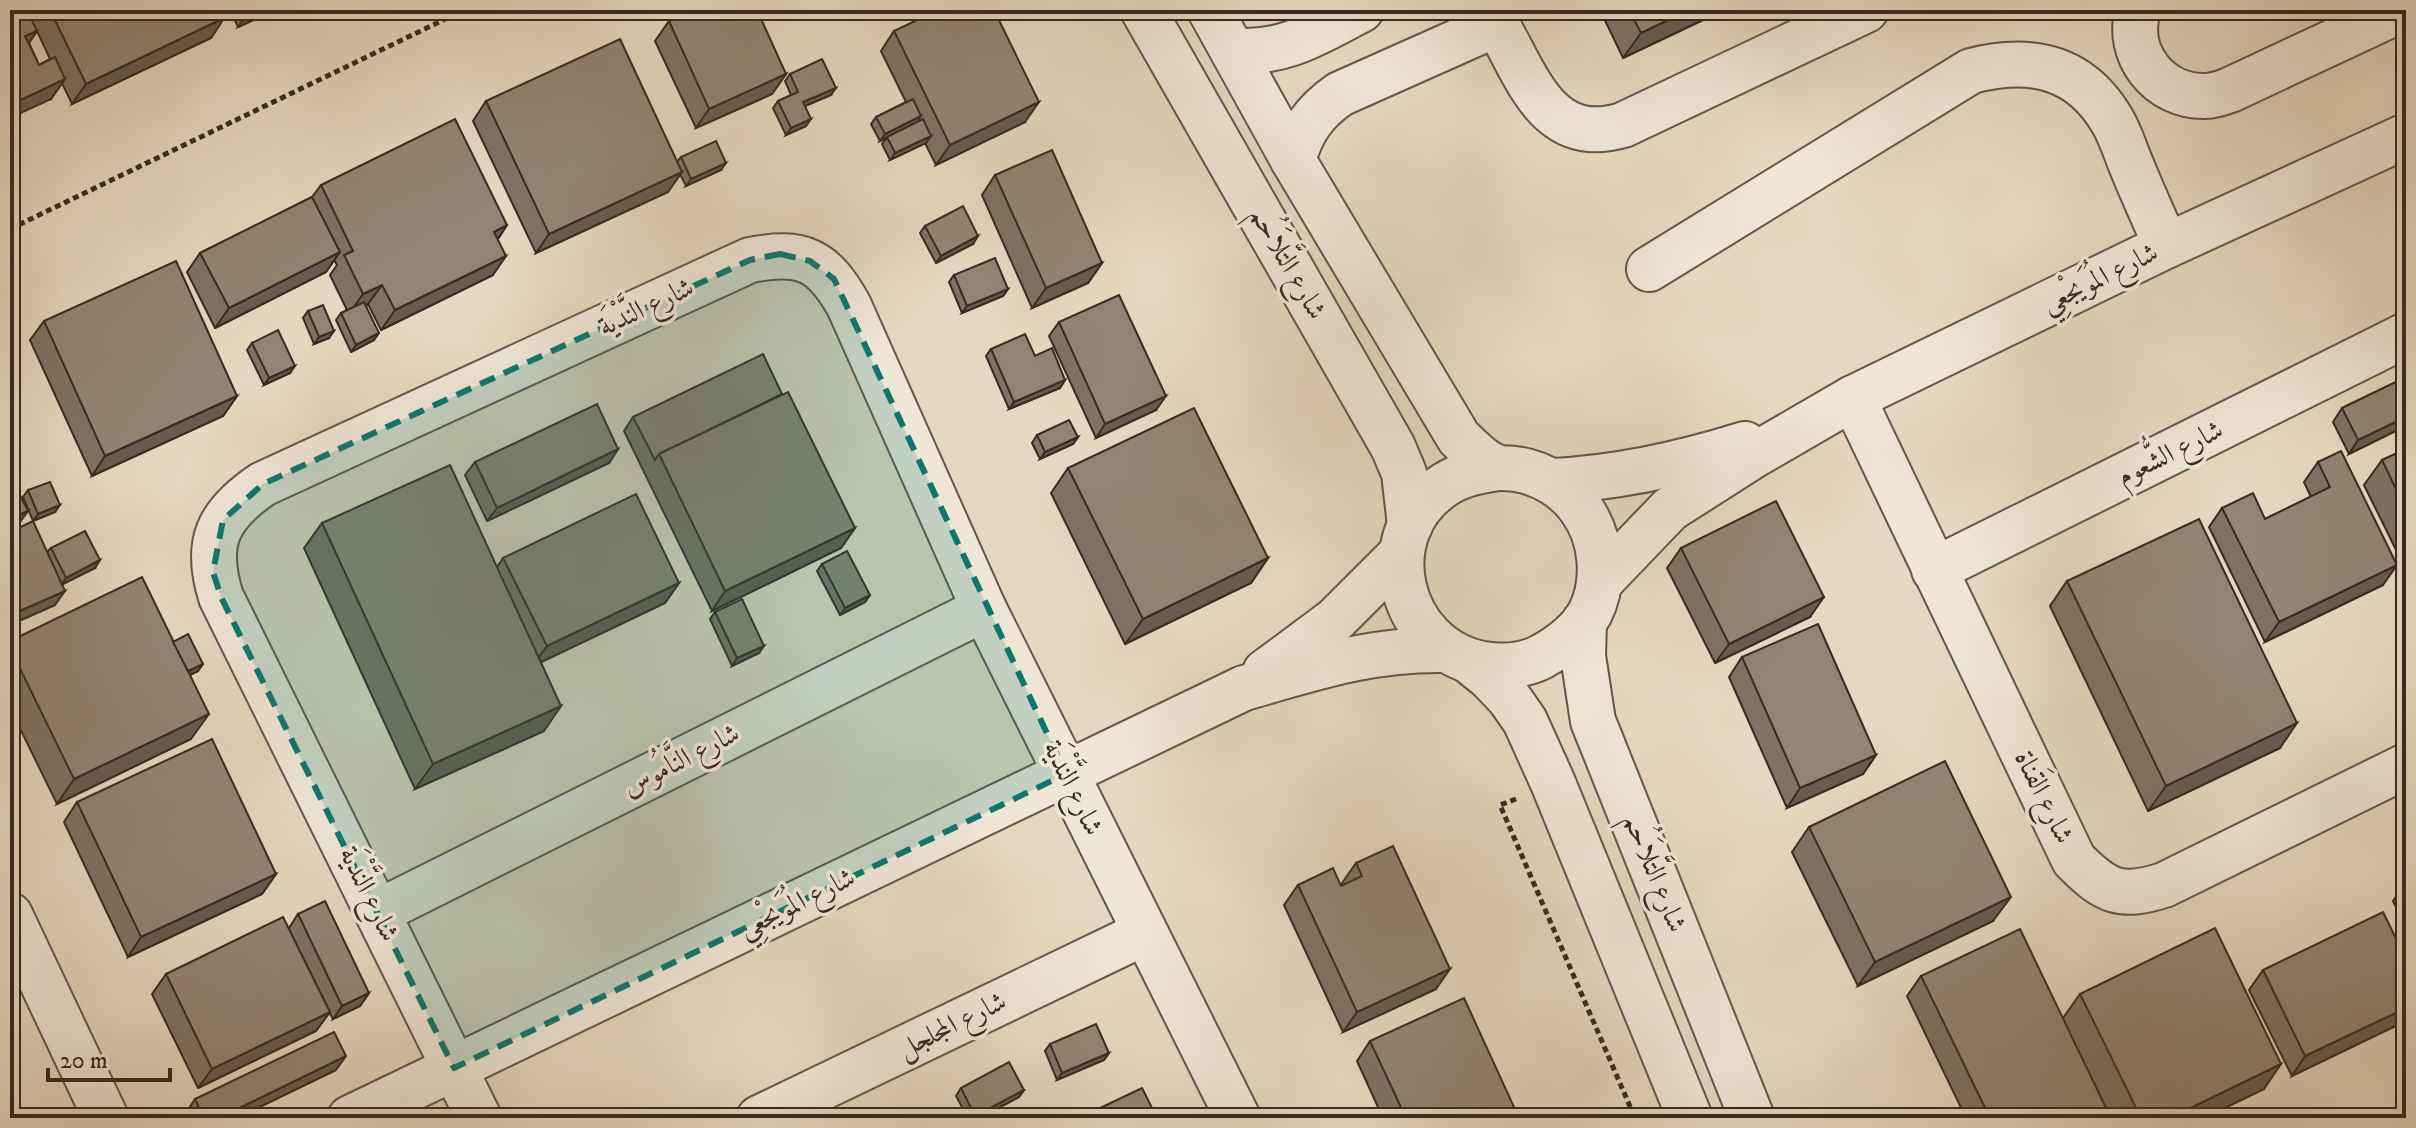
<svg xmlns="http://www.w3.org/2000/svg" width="2416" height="1128" font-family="'IM FELL DW Pica',Amiri,serif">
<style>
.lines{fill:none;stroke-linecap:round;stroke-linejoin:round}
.minor-casing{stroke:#635648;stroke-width:48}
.path{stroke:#372a20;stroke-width:5;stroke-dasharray:6 4;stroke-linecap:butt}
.minor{stroke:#efe6d6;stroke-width:44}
.wall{fill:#7e7263;stroke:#372a20;stroke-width:2;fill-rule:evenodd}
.shaded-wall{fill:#665c50;stroke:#372a20;stroke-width:2}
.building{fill:#928473;stroke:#372a20;stroke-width:2}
.marked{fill:#0f766e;fill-opacity:0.2;stroke:#0f766e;stroke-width:6;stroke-dasharray:16 10;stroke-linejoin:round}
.labels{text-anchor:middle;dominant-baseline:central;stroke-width:7;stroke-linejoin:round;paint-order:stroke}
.street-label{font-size:28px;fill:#372a20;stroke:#efe6d6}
</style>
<rect width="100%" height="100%" fill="#e6d8c0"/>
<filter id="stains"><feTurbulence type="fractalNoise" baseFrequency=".0025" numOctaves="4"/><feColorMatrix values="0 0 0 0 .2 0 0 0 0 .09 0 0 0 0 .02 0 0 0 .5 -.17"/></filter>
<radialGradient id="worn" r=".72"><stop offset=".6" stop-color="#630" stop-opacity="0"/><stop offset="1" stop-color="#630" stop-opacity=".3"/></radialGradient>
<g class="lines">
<defs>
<g id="minor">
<polyline points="1143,10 1393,447 1404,473 1410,525"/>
<path d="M 1210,10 L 1293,160 L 1459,438 C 1470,448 1483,463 1497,467 C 1503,469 1510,468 1515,469 C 1540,472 1567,488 1581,509 C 1602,538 1606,581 1590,613 C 1579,633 1561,646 1541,657 C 1523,666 1502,667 1483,664 C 1397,648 1370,532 1446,484 C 1462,474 1479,471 1498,468"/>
<path d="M 2138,10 C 2125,54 2159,97 2205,96 C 2213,96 2222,93 2230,90 L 2401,10"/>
<path d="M 1499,28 C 1529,81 1549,147 1623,125 L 1866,10"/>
<path d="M 1233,51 C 1286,54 1316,33 1361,10"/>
<path d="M 1293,160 C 1302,130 1314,112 1340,94 L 1477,33"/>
<path d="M 1649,269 L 1971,71 C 2030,56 2080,65 2113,122 C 2121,136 2126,153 2132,167 C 2143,194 2155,220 2166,246"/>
<path d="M 1853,398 L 2074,860 C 2106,892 2120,899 2164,885 L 2406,766"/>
<path d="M 1552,481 C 1619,478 1681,464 1745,444"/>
<polyline points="1934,570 2406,335"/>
<polyline points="1599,583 1670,509 1753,456 1853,398 2166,246 2406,136"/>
<polyline points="1584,622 1583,656 1593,721 1752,1118"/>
<polyline points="1469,661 1490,678 1509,698 1525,721 1553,783 1690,1118"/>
<polyline points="1265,672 1335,620 1401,554"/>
<polyline points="378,912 984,609"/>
<polyline points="10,915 106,1118"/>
<path d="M 350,1118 L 1244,688 C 1315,668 1369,649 1444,650"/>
<path d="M 479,1118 L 221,597 C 204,543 217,515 263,484 L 750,260 C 802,250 823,259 849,306 L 984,609 L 1238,1118"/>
<polyline points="759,1118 1144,933"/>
</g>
</defs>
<use href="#minor" class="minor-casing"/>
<g class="path">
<polyline points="10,229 464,10"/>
<polyline points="1516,799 1500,805 1635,1118"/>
<polyline points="2396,1118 2406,1113"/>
</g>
<use href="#minor" class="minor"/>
</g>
<g class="wall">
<path d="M 10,10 L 221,10 L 224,18 L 211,38 L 72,104 L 62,83 L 51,99 ZM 37,31 L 50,59 L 39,65 L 29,43 Z"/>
<polygon points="230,10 276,10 238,27"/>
<polygon points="1600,10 1724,10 1623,58"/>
<polygon points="669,21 786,74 772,94 696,128 655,41"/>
<polygon points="894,31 1025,122 936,165 925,143 890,160 882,144 887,137 880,141 871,124 876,117 906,102 881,51"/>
<polygon points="790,74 831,95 805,106 806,126 786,135 773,108 778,101 791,95 785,81"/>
<polygon points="486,101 677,162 681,157 721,170 686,186 680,174 668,192 536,253 473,121"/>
<polygon points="995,175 1102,263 1088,283 1032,308 982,195"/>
<polygon points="321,185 507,225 498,239 493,275 381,330 368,304 366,306 374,340 351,352 336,320 341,313 347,310 330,275 337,265 334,260 326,272 215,328 187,272 200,253 312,197"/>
<polygon points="925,226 973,244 936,263 920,233"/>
<polygon points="954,275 1008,289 1003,296 962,313 949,282"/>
<polygon points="308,311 329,338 314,344 303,318"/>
<polygon points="44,321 237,396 223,416 92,476 30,340"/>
<polygon points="1059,322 1156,410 1096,438 1049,336"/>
<polygon points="252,343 290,373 264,385 247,350"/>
<polygon points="991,349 1035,356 1065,380 1060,388 1009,409 986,356"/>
<polygon points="2406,377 2406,426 2349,454 2333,422 2342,408"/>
<polygon points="782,394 855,528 841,548 712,611 624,431 633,417"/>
<polygon points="1037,435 1078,437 1073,444 1040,459 1032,443"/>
<polygon points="618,449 609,463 487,521 465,475 475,462"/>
<polygon points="2406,449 2406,570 2364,485 2382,460"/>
<polygon points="2318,462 2383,585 2265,642 2209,527 2222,508 2265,519 2311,497 2304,482"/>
<polygon points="1068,468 1268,558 1251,583 1125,644 1051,493"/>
<polygon points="28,490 55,512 33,521 23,497"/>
<polygon points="322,523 497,567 503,558 679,583 665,603 541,662 544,731 415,789 304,548"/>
<polygon points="10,532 47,552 51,548 95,568 62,584 55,605 10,625"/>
<polygon points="1681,548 1810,617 1715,663 1667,568"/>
<polygon points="822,564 870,595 865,602 840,615 817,571"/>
<polygon points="2067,581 2280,748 2148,811 2050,606"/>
<polygon points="715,612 759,653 732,666 710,619"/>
<polygon points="10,641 173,642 203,664 198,671 190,675 191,739 57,804 10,708"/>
<polygon points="1742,657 1876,755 1863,774 1787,808 1729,677"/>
<polygon points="77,802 276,874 262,894 128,957 64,822"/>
<polygon points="1809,827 1993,921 1858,986 1792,852"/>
<polygon points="1356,863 1436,989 1343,1032 1284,905 1298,885 1343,885 1342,883"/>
<polygon points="2406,882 2406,927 2393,901"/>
<polygon points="298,914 369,993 360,1006 333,1019 329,1012 316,1031 198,1088 152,994 166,974 289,928"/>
<polygon points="2406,959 2292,1076 2249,990 2263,970"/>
<polygon points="1921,976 2063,1018 2080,994 2264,1089 2204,1118 2111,1118 2090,1075 2101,1118 1966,1118 1907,996"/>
<polygon points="1370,1041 1519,1118 1383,1118 1357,1061"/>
<polygon points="1050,1044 1109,1053 1104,1060 1057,1080 1045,1051"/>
<polygon points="336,1070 237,1118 188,1118 186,1113 195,1099"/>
<polygon points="961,1088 1024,1090 1019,1097 979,1118 968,1118 956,1096"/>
</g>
<g class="shaded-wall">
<polygon points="250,10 276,10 238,27"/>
<polygon points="1689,10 1724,10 1623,58 1641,33"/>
<polygon points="224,18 211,38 72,104 86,84"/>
<polygon points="37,31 24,50 25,36"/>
<polygon points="786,74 772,94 696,128 709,109"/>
<polygon points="65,79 51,99 10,118 10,105"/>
<polygon points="836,88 831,95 798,109 803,102"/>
<polygon points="1039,102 1025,122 936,165 950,145"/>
<polygon points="921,116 916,124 880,141 885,134"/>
<polygon points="811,119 806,126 786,135 791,128"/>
<polygon points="931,136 926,143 890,160 895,153"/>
<polygon points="726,163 721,170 686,186 691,179"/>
<polygon points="682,172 668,192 536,253 549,234"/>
<polygon points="507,225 494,245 494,232"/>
<polygon points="978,236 973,244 936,263 941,256"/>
<polygon points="340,252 326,272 215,328 229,308"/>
<polygon points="506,256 493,275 381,330 395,310"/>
<polygon points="1102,263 1088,283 1032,308 1046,288"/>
<polygon points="382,285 368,304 349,314 363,294"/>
<polygon points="1008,289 1003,296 962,313 967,306"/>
<polygon points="334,331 329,338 314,344 319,337"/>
<polygon points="379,333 374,340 351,352 356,345"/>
<polygon points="295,366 290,373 264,385 269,378"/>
<polygon points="1065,380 1060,388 1009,409 1014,402"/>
<polygon points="237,396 223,416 92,476 105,456"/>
<polygon points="1166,396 1156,410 1096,438 1105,424"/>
<polygon points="2406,417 2406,426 2349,454 2358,440"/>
<polygon points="1078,437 1073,444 1040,459 1045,452"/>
<polygon points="618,449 609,463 487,521 497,508"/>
<polygon points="60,505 55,512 33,521 38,514"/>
<polygon points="28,511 18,525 10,528 10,519"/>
<polygon points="855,528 841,548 712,611 725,591"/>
<polygon points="1268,558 1251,583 1125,644 1143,619"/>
<polygon points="100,560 95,568 61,585 66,578"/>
<polygon points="2397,565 2383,585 2265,642 2279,622"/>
<polygon points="679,583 665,603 533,666 547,646"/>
<polygon points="65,591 55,605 10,625 10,618 13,614"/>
<polygon points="870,595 865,602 840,615 845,608"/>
<polygon points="1824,597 1810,617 1715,663 1729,644"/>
<polygon points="764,646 759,653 732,666 737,658"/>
<polygon points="203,664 198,671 175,682 180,675"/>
<polygon points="561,706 544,731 415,789 433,764"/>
<polygon points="209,714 191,739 57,804 74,779"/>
<polygon points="2297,723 2280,748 2148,811 2166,786"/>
<polygon points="1876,755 1863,774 1787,808 1800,788"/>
<polygon points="276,874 262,894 128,957 141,937"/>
<polygon points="2011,897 1993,921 1858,986 1875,962"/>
<polygon points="1450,969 1436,989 1343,1032 1357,1012"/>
<polygon points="369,993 360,1006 333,1019 342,1006"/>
<polygon points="2406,1008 2406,1021 2292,1076 2305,1056"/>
<polygon points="330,1012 316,1031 198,1088 212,1069"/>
<polygon points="1109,1053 1104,1060 1057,1080 1062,1073"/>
<polygon points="346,1056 336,1070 237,1118 219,1118"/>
<polygon points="2281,1064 2264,1089 2204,1118 2170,1118"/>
<polygon points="1024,1090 1019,1097 979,1118 974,1118 975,1116"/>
<polygon points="2107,1110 2101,1118 2089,1118"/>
</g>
<g class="building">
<polygon points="10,10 27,10 37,31 25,36 39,65 55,57 65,79 10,105"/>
<polygon points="50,10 221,10 224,18 86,84"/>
<polygon points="693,10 757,10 786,74 709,109 669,21"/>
<polygon points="938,10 994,10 1039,102 950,145 894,31"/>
<polygon points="1629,10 1689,10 1641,33"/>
<polygon points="620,39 682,172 549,234 486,101"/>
<polygon points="822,59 836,88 803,102 811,119 791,128 778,101 798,92 790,74"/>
<polygon points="913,99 921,116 885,134 876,117"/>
<polygon points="455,119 507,225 494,232 506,256 395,310 382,285 363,294 344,255 353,251 321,185"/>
<polygon points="923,119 931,136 895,153 887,137"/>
<polygon points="716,141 726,163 691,179 681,157"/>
<polygon points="1052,150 1102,263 1046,288 995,175"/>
<polygon points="312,197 340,252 229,308 200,253"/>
<polygon points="963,206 978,236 941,256 925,226"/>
<polygon points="995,258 1008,289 967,306 954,275"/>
<polygon points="176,261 237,396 105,456 44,321"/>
<polygon points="1119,295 1166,396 1105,424 1059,322"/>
<polygon points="364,302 379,333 356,345 341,313"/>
<polygon points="323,305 334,331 319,337 308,311"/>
<polygon points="278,330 295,366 269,378 252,343"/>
<polygon points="1025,334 1035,356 1052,348 1065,380 1014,402 991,349"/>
<polygon points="763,354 782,394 659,454 655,460 633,417"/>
<polygon points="2406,377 2406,417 2358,440 2342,408"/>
<polygon points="788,392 855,528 725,591 659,454"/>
<polygon points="597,404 618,449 497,508 475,462"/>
<polygon points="1194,408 1268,558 1143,619 1068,468"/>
<polygon points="1069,420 1078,437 1045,452 1037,435"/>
<polygon points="2406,449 2406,510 2382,460"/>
<polygon points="2341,451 2397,565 2279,622 2222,508 2253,493 2265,519 2330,487 2318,462"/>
<polygon points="450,465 561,706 433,764 322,523"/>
<polygon points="12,479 28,511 10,519 10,480"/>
<polygon points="50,482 60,505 38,514 28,490"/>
<polygon points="636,494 679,583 547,646 503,558"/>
<polygon points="1776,501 1824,597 1729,644 1681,548"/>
<polygon points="2199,519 2297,723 2166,786 2067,581"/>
<polygon points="33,521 65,591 13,614 10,608 10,532"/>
<polygon points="85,531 100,560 66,578 51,548"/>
<polygon points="847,551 870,595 845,608 822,564"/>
<polygon points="142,577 209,714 74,779 10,648 10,641"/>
<polygon points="742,599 764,646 737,658 715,612"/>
<polygon points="1818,624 1876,755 1800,788 1742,657"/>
<polygon points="188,634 203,664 188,671 173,642"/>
<polygon points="212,739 276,874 141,937 77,802"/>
<polygon points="1945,761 2011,897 1875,962 1809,827"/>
<polygon points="1393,846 1450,969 1357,1012 1298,885 1333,868 1341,886 1362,876 1356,863"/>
<polygon points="325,901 369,993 342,1006 298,914"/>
<polygon points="2383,912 2406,959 2406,1008 2305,1056 2263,970"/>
<polygon points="283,917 330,1012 212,1069 166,974"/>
<polygon points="2215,928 2281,1064 2170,1118 2141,1118 2080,994"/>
<polygon points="2020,929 2107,1110 2089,1118 1990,1118 1921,976"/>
<polygon points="1464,998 1519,1118 1406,1118 1370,1041"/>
<polygon points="1096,1024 1109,1053 1062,1073 1050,1044"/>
<polygon points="334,1032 346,1056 219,1118 204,1118 195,1099"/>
<polygon points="1009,1062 1024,1090 975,1116 961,1088"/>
<polygon points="1142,1088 1157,1118 1079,1118"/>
<polygon points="10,1108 15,1118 10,1118"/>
</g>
<path class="marked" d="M 780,254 L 810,261 L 834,279 L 1066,774 L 454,1068 L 221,597 L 213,572 L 223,520 L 263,484 L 750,260 Z"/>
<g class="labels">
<g class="street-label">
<text transform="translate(1288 263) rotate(60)">شارع التَّلاَحُم</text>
<text transform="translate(2100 278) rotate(-26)">شارع المُوَيجْعِي</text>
<text transform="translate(646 307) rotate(-25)">شارع النَّدْيَة</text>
<text transform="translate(2170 453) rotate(-26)">شارع الشُّعوم</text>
<text transform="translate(681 760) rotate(-27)">شارع النَّامُوس</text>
<text transform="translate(1073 788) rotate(64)">شارع النَّدْيَة</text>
<text transform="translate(2044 797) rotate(64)">شارع القَناة</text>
<text transform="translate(1655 873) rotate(68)">شارع التَّلاَحُم</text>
<text transform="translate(369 894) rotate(64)">شارع النَّدْيَة</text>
<text transform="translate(797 903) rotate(-26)">شارع المُوَيجْعِي</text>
<text transform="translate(952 1025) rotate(-26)">شارع المجلجل</text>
</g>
</g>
<rect width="2416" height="1128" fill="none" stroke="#e6d8c0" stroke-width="40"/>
<rect x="12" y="12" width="2392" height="1104" fill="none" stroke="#372a20" stroke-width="4"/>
<rect x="20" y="20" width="2376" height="1088" fill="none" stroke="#372a20" stroke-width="2"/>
<path d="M48 1068v12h122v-12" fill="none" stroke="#372a20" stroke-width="4"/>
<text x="60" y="1068" font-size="24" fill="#372a20" stroke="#efe6d6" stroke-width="6" paint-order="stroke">20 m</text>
<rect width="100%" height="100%" filter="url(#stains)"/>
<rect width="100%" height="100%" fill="url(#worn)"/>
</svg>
